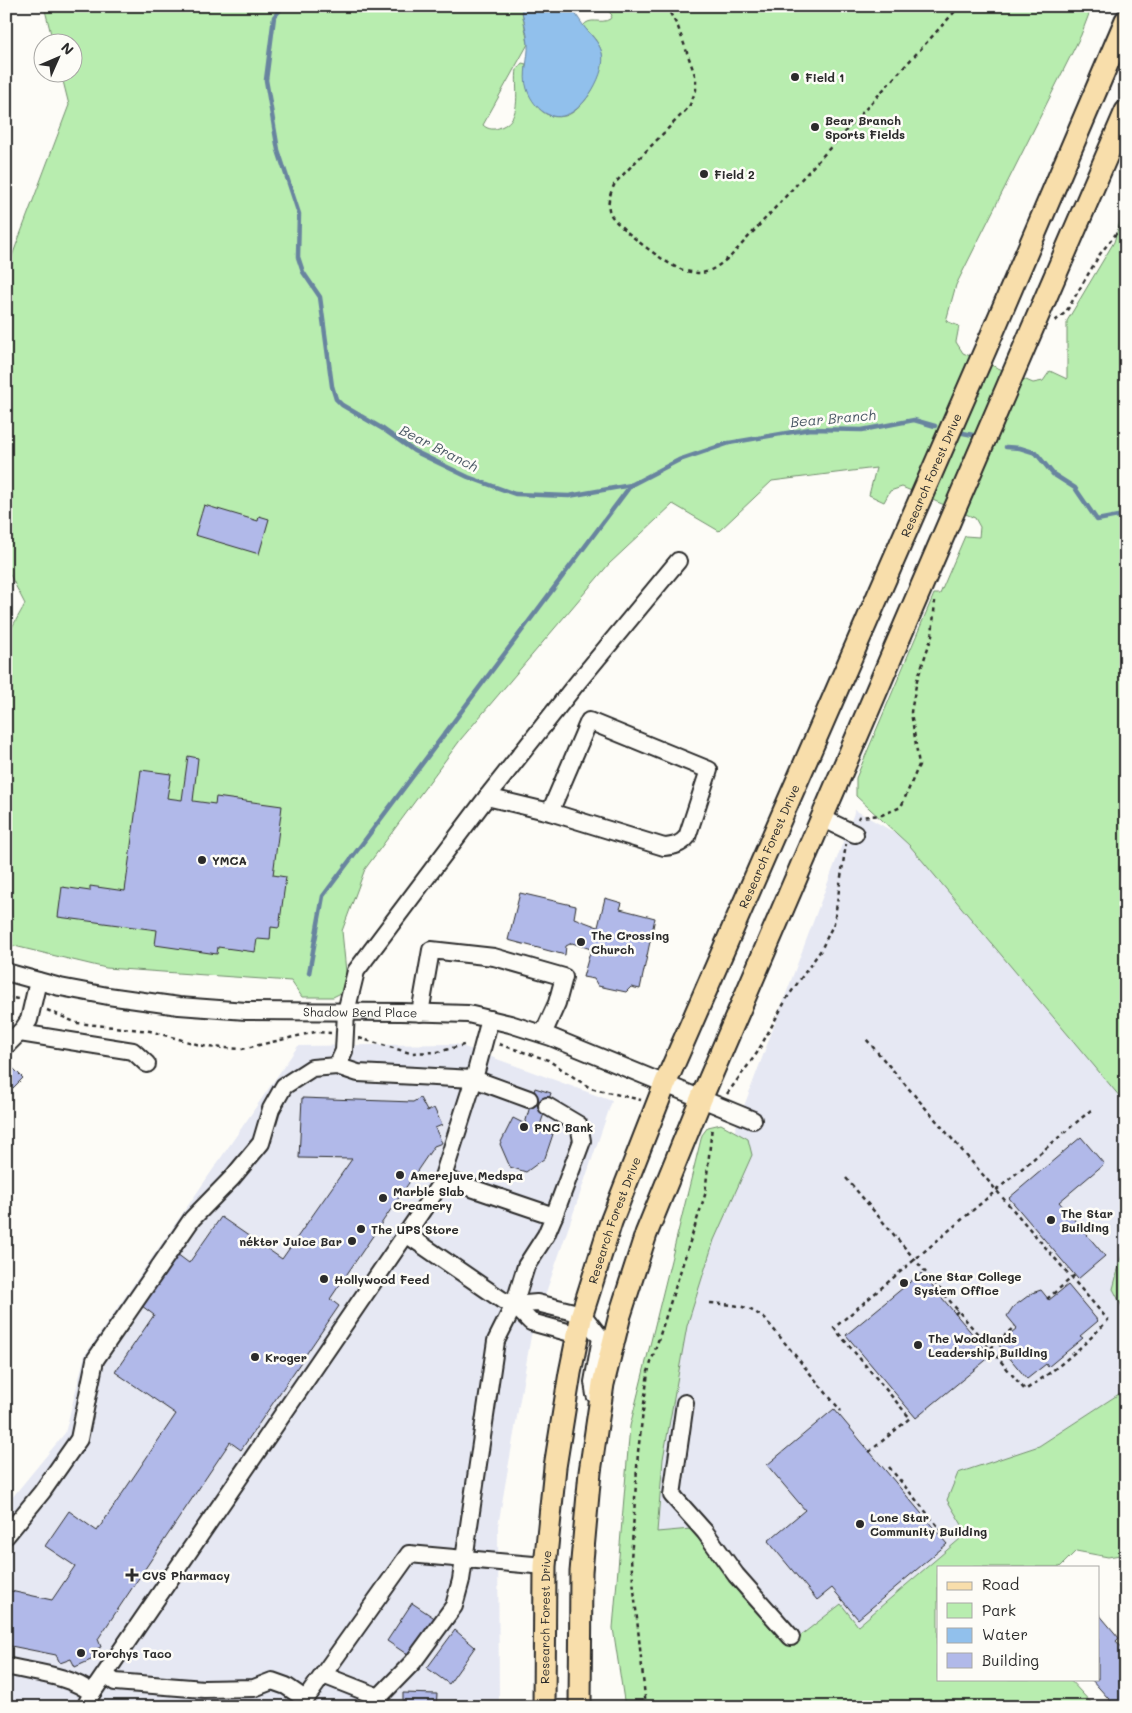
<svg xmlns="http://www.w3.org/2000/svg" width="1132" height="1713" font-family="Mali,sans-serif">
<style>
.built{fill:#e6e8f3}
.green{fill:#b8edaf;stroke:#728c6d}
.water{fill:#91c0ec;stroke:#68849f}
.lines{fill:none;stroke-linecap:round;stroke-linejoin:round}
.stream{stroke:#68849f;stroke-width:4.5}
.building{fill:#b1b9e9;stroke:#2b2b2b}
.minor-casing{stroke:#2b2b2b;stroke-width:20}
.major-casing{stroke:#2b2b2b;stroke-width:25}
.path{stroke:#2b2b2b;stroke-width:2.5;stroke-dasharray:4 4;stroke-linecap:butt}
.minor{stroke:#fdfcf7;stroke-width:16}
.major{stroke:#f8deab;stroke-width:21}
.poi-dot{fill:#2b2b2b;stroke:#fdfcf7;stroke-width:2}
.labels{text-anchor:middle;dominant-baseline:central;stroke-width:5;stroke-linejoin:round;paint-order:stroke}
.poi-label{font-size:12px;font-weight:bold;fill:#2b2b2b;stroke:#fdfcf7;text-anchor:start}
.street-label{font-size:12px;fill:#2b2b2b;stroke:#fdfcf7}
.water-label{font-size:14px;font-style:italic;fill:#4a5865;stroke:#fdfcf7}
</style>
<rect width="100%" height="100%" fill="#fdfcf7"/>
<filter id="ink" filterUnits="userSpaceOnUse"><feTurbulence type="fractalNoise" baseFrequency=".02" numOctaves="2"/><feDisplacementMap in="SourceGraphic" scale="10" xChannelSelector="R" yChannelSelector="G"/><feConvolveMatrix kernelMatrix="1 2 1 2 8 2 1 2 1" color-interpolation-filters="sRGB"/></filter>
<g filter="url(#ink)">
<g class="built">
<polygon points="855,810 913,843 1126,1099 1126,1432 938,1567 938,1595 651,1707 637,1566 711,1194"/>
<polygon points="456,1044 612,1101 531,1336 498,1526 499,1707 18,1707 6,1703 6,1505 65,1433 85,1355 298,1046"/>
</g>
<g class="green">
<path d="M 44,6 L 521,6 L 528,44 L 483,125 C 488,130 495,130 501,127 C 524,118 514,88 517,69 L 522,63 L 526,64 C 524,86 535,123 565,116 C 584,111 605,74 602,54 C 600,43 591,34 583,26 C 590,16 601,25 610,19 L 612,15 L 603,6 L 1092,6 L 1081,35 L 956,285 L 946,321 L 959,326 L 956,342 L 963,353 L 1033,383 L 1043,381 L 1050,371 L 1067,379 L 1067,321 L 1114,242 L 1126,202 L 1126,1104 L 910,846 L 856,796 L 856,778 L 934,594 L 940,594 L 965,536 L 979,537 L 980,527 L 975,518 L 902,487 L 890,491 L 884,502 L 869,495 L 876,468 L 772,481 L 719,531 L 673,504 L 609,564 L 461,739 L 365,869 L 342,931 L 347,982 L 341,993 L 333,997 L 302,997 L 291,981 L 106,968 L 6,944 L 6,638 L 25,604 L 6,567 L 6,272 L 69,105 L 61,73 L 72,72 L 72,42 L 53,42 Z"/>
<polygon points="721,1124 748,1139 752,1155 714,1240 687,1326 663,1459 657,1532 691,1529 742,1597 787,1646 841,1604 858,1626 967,1533 947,1500 958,1473 1039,1446 1122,1392 1126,1386 1126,1554 1108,1557 1076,1551 1060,1567 938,1567 938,1679 1069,1679 1095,1707 625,1707 613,1628 630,1426 702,1135 708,1127"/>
<polygon points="1126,1239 1126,1314 1113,1289"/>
</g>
<path class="water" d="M 521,6 L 569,6 C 575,12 578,18 583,25 C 589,34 599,41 602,53 C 607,72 585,109 566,115 C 548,122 532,105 527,89 C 522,74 529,59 528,44 C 527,31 523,18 521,6 Z"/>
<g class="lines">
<g class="stream">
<polyline points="283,6 274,17 266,80 278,150 299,214 298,257 303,272 320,297 332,386 336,399 342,405 383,429 414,451 468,477 515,494 569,496 631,485 679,460 729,443 810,429 862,430 914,420 935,426"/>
<polyline points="963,433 973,435"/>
<polyline points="1006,447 1020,448 1036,453 1053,474 1075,488 1097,520 1118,516 1126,519"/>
<polyline points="309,973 323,896 631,485"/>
</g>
</g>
<g class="building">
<polygon points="204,505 258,521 259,516 269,519 259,554 195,535"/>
<polygon points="188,756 198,758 193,801 215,804 216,797 282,806 273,875 286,877 279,928 271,927 270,940 257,939 255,952 218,947 217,954 155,945 157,930 58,917 62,887 90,891 90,886 125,891 141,770 171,774 167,798 182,800"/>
<polygon points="520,893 576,906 574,918 598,927 605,898 622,903 620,909 655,918 640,989 631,987 626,992 598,986 594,979 583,977 591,949 572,943 566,946 565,955 508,940"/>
<polygon points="6,1061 23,1078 6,1095"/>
<polygon points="535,1088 551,1093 538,1131 553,1134 545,1158 526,1172 510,1167 500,1144 513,1118 525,1124"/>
<polygon points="302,1098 413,1102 420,1098 427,1111 434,1108 442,1125 435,1128 442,1143 434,1146 330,1299 339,1306 241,1450 230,1442 98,1639 101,1647 91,1651 93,1659 75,1667 71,1659 60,1663 56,1655 6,1645 6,1590 52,1600 75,1566 45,1546 69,1511 97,1531 176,1414 115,1372 154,1315 142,1306 177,1254 189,1263 221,1217 282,1259 352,1159 299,1158"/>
<polygon points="1081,1137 1104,1164 1059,1202 1105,1256 1078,1279 1009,1198"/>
<polygon points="921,1273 991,1356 916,1418 846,1335"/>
<polygon points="1068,1285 1098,1321 1080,1336 1083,1338 1048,1367 1046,1364 1027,1379 998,1344 1017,1328 1007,1316 1013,1307 1032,1293 1041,1290 1049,1300"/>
<polygon points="834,1409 947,1544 858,1619 832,1588 817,1600 768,1541 805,1510 767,1465"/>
<polygon points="412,1603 439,1621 414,1659 387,1641"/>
<polygon points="1098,1613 1119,1638 1116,1641 1126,1652 1126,1707 1116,1707 1091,1679 1098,1679"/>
<polygon points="455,1630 475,1647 449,1684 427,1668"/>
<polygon points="403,1693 437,1694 436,1707 403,1707"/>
</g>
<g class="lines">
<defs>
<g id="minor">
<path d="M 487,797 L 550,812 L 664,847 C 674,846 680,845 687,837 L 709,770 L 589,721 L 550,812"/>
<polyline points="822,818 855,834"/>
<path id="s1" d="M 6,972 L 60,987 L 108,996 L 179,1006 L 246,1011 L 401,1012 L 468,1014 L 510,1024 L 551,1037 L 753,1120"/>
<polyline points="420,1013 431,950 494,957 564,977 557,1003 543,1034"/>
<polyline points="20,1033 133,1051 147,1064"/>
<polyline points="6,1046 23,1029 29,1020 38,981"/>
<polyline points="337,1066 344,1051 346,1012 356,971 487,797 573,688 678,561"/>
<polyline points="547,1106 579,1125 582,1141 554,1216"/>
<polyline points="406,1234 502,1300 514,1305 531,1322 578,1335"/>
<polyline points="514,1305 537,1303 582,1314 601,1338 593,1382 595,1395"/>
<polyline points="685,1403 672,1495 705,1532 736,1575 791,1637"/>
<polyline points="6,1536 42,1492 79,1439 95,1360 192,1219 232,1178 261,1143 271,1109 284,1086 312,1068 337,1066 358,1073 474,1079 529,1099"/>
<path d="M 6,1666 C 35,1673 69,1675 92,1693"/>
<polyline points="105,1675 115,1682 204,1689 254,1688 272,1681 286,1686 305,1699"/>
<polyline points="323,1675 379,1697 413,1662 454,1606 461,1580 496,1341 514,1305 526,1266 546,1235 554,1216 442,1178"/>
<polyline points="85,1707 92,1693 441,1183 474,1079 490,1019"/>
<polyline points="300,1707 409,1554 545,1566"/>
</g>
<g id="major">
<path id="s2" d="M 544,1707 L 545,1566 L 555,1467 L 570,1373 L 582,1314 L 611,1222 L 665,1084 L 986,348 L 1126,20"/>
<polyline points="580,1707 581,1572 590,1472 603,1384 620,1315 646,1234 701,1099 1126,111"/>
</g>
</defs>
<use href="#minor" class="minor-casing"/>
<use href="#major" class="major-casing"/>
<g class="path">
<path d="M 666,6 L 678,27 L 696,78 L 696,90 L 689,107 L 615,183 C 611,192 606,203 610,213 C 614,225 666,264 678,268 C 684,271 694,273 701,273 C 712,272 723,262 731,256 L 960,6"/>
<polyline points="1055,321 1066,312 1100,254 1126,221"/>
<polyline points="858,819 859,817 882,815 901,807 919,765 911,712 917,680 932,636 935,601"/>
<polyline points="6,997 18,999"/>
<polyline points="47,1010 77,1023 150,1031 207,1047 242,1049 315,1032 331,1033"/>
<polyline points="359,1038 410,1053 438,1052 467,1044"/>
<polyline points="499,1044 548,1060 590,1088 641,1100"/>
<polyline points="727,1094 757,1053 787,998 821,950 834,923 846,844"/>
<path d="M 846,1178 L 1025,1390 C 1056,1370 1083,1347 1108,1320 L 866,1039"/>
<polyline points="1047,1299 1075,1275"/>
<path d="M 710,1303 C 733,1305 747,1304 766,1320 L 841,1411"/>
<polyline points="955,1314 959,1310"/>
<polyline points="991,1348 1015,1326"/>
<polyline points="869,1452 910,1418 834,1328 1091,1110"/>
<polyline points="889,1467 945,1535 942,1537"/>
<polyline points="646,1707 631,1560 638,1452 648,1372 705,1195 712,1126"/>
</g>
<use href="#minor" class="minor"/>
<use href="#major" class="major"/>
</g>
</g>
<g class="poi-dot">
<circle cx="795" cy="77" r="5"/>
<circle cx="815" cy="127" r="5"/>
<circle cx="704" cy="174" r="5"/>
<circle cx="202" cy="860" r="5"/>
<circle cx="581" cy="942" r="5"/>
<circle cx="524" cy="1127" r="5"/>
<circle cx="400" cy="1175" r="5"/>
<circle cx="383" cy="1198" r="5"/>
<circle cx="1051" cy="1220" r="5"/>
<circle cx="361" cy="1229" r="5"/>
<circle cx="352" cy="1241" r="5"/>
<circle cx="324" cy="1279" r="5"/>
<circle cx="904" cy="1283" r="5"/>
<circle cx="918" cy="1345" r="5"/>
<circle cx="255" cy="1357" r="5"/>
<circle cx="860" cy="1524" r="5"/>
<path d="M129.5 1567.5h5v5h5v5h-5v5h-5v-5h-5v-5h5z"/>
<circle cx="81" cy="1653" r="5"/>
</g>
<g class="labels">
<g class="poi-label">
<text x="805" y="77">Field 1</text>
<text x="825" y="120">Bear Branch<tspan x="825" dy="14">Sports Fields</tspan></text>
<text x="714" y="174">Field 2</text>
<text x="212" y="860">YMCA</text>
<text x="591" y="935">The Crossing<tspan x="591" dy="14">Church</tspan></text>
<text x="534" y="1127">PNC Bank</text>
<text x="410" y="1175">Amerejuve Medspa</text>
<text x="393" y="1191">Marble Slab<tspan x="393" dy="14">Creamery</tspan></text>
<text x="1061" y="1213">The Star<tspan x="1061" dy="14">Building</tspan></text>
<text x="371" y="1229">The UPS Store</text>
<text x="342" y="1241" text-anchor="end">néktər Juice Bar</text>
<text x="914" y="1276">Lone Star College<tspan x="914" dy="14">System Office</tspan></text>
<text x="334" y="1279">Hollywood Feed</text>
<text x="928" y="1338">The Woodlands<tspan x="928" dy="14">Leadership Building</tspan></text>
<text x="265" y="1357">Kroger</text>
<text x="870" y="1517">Lone Star<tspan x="870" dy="14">Community Building</tspan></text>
<text x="142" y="1575">CVS Pharmacy</text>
<text x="91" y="1653">Torchys Taco</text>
</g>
<g class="street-label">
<text stroke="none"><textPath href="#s2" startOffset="1305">Research Forest Drive</textPath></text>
<text stroke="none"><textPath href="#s2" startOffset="900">Research Forest Drive</textPath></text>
<text stroke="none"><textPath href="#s1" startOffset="358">Shadow Bend Place</textPath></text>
<text stroke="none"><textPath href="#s2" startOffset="495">Research Forest Drive</textPath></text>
<text stroke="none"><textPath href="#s2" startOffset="90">Research Forest Drive</textPath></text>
</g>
<g class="water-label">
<text transform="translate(833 418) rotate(-5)">Bear Branch</text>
<text transform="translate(439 448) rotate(27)">Bear Branch</text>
</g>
</g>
<rect width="1132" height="1713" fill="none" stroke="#fdfcf7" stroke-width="25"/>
<rect x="12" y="12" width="1107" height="1688" fill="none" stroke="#2b2b2b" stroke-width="2" filter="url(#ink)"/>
<rect x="937" y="1566" width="162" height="115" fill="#fdfcf7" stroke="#a9a8a5"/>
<rect x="947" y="1582" width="25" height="8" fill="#f8deab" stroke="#a9a8a5"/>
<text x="982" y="1590" font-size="15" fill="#2b2b2b">Road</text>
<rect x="947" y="1603" width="25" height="15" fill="#b8edaf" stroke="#a9a8a5"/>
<text x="982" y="1616" font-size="15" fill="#2b2b2b">Park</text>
<rect x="947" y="1628" width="25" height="15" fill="#91c0ec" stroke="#a9a8a5"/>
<text x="982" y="1640" font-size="15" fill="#2b2b2b">Water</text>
<rect x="947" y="1653" width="25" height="15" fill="#b1b9e9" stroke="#a9a8a5"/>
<text x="982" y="1666" font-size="15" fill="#2b2b2b">Building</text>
<g transform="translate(58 58) rotate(45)"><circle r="24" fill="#fdfcf7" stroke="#a9a8a5"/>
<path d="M0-4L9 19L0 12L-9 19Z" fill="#2b2b2b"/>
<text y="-8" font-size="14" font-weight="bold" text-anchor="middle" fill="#2b2b2b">N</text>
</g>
</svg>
